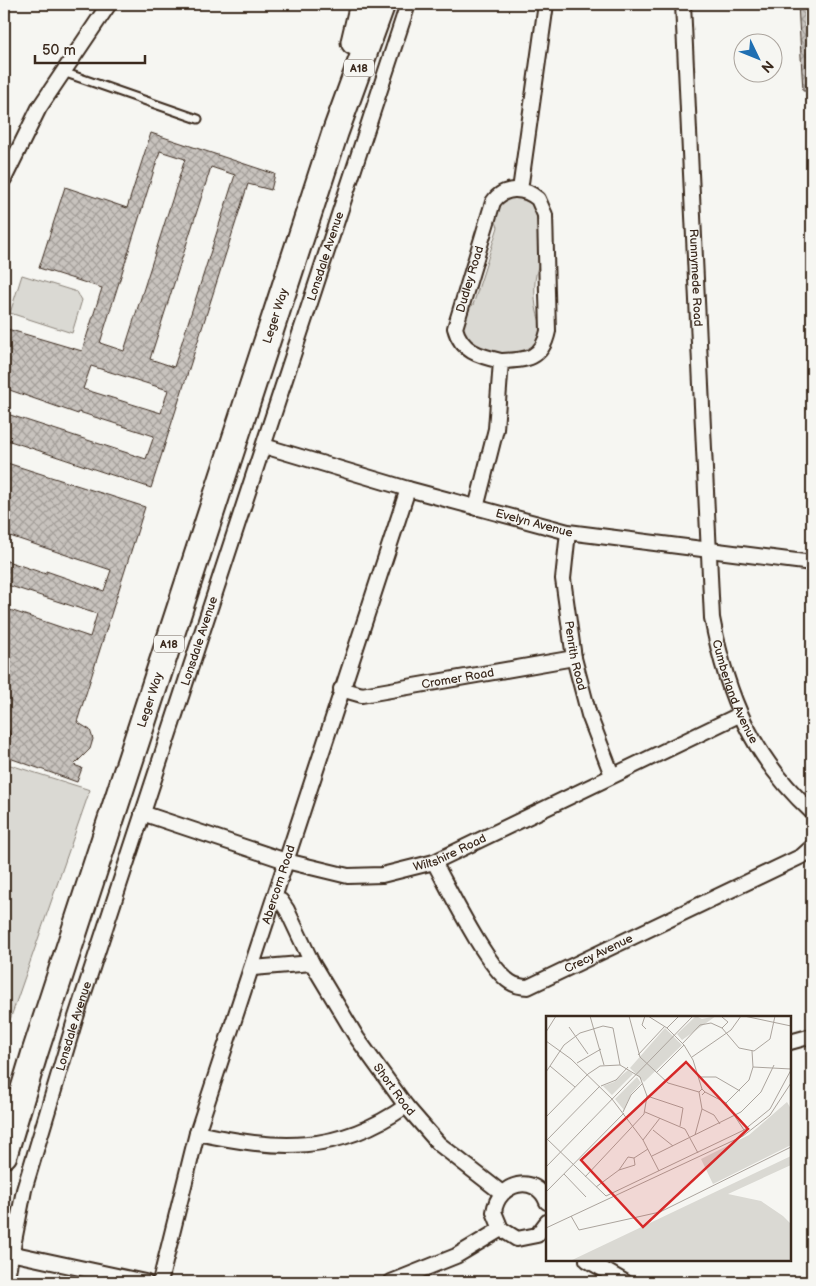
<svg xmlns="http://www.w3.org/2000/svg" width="816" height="1286" font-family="'Balsamiq Sans',sans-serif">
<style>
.grass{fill:#dad9d3;stroke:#8a8278}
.building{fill:url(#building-cross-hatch);stroke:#3b2a1e;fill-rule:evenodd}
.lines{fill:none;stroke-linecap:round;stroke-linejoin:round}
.lane-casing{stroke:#3b2a1e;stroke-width:11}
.street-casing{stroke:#3b2a1e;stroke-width:18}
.highway-casing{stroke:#3b2a1e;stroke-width:29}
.lane{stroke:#f6f6f2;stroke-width:7}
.street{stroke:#f6f6f2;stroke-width:14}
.highway{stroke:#f6f6f2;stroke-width:25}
.labels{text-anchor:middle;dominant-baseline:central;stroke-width:4;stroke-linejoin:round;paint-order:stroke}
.shield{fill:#f6f6f2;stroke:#73675e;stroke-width:1}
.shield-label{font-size:11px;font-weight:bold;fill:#3b2a1e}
.street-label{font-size:12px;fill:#3b2a1e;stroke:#f6f6f2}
.inset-road{fill:none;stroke:#aba49d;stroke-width:1}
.view{fill:#d62828;fill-opacity:0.15;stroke:#d62828;stroke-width:2.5}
.inset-edge{fill:none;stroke:#3b2a1e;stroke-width:2.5}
</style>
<defs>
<pattern id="building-cross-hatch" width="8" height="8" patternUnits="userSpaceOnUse" patternTransform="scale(1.25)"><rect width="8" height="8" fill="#c8c3be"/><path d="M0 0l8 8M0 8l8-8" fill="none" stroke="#a49f9a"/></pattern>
</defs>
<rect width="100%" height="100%" fill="#f6f6f2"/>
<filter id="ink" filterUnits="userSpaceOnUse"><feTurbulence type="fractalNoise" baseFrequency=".02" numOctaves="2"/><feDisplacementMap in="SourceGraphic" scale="10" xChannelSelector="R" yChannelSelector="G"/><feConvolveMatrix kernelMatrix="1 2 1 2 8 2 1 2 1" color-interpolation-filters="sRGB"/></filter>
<g filter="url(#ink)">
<g class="grass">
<path d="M 512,196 L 528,199 L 539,212 L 540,263 C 533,274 534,299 537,312 C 540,324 546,333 536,344 C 524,359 475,354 465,338 C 460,329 463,319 466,309 L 473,305 L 498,227 L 494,217 L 501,202 Z"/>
<polygon points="22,275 77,292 82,300 72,333 10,313"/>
<polygon points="4,763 90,790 4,1037"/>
</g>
<g class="building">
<polygon points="798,4 812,4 812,91 803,91"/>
<path d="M 151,133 L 275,174 L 271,190 L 248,184 L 151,488 L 4,439 L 4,413 L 146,459 L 154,436 L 79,412 L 78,414 L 4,388 L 4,328 L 82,351 L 102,288 L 39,268 L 65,187 L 127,208 ZM 160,151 L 185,159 L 124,351 L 100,343 ZM 211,167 L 235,175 L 174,367 L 150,359 ZM 91,366 L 168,390 L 161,413 L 83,389 Z"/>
<polygon points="4,462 145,507 77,722 90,730 93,739 90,749 74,765 82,768 77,782 4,756 4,742 10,734 8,729 4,728 4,608 90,637 97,614 4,584 4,560 46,574 46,571 104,591 111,570 4,534"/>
</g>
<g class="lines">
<defs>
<g id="lane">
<polyline points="63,72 198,119"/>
<polyline points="4,734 5,734"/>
</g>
<g id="street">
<path id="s1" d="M 683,4 L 712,618 C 727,697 752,757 812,812"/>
<polyline points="4,179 39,108 109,4"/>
<polyline points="520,190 546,4"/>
<path id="s2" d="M 264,446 L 408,489 L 568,532 L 812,563"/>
<path id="s3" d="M 476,508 L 496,429 L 501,361 C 479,356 461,351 455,328 L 493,202 C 504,186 524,187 538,199 L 545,215 L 548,331 C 542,360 526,360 501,361"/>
<path id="s4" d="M 568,532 L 563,579 L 574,658 L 589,715 L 612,775"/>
<path id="s5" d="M 341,689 L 362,695 L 574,658"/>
<path id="s6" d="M 142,813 L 286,861 L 348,876 L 382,875 L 434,862 L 739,715"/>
<path id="s7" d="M 434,862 C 449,889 486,966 510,982 C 516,986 521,987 528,987 L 802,856 L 812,847"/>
<path id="s8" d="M 274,898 L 281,901 L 287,910 L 312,963 L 357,1038 L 406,1106 L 439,1144 L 502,1193"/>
<polyline points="253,968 312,963"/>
<polyline points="790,1042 812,1036"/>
<path d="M 197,1133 C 277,1150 336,1155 406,1106"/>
<path d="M 547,1202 C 536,1173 498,1182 494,1212 L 501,1229 L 517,1239 L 537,1235 L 547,1222"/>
<polyline points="10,1253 145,1282"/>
<polyline points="587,1260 625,1282"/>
<path id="s9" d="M 6,1282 L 24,1190 L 75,1020 L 408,4"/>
<path id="s10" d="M 160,1282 L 197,1133 L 408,489"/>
<polyline points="391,1282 456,1256 501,1229"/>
</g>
<g id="highway">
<polyline points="354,42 363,4"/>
<path id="s11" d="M 4,1155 L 35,1052 L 335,133 L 382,4"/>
</g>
</defs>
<use href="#lane" class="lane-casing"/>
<use href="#street" class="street-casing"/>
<use href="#highway" class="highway-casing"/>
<use href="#lane" class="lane"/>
<use href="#street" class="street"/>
<use href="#highway" class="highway"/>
</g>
</g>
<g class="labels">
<g class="shield">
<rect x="344" y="59.5" width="30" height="17" rx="4"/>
<rect x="154" y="635.5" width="30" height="17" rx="4"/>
</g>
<g class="shield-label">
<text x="359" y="68">A18</text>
<text x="169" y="644">A18</text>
</g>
<g class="street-label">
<text stroke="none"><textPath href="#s9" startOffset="1075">Lonsdale Avenue</textPath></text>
<text stroke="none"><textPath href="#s1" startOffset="274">Runnymede Road</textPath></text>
<text stroke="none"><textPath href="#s3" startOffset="261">Dudley Road</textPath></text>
<text stroke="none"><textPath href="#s11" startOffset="882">Leger Way</textPath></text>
<text stroke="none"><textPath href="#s2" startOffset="281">Evelyn Avenue</textPath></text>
<text stroke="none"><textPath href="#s9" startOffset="670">Lonsdale Avenue</textPath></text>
<text stroke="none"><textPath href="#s4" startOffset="125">Penrith Road</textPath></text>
<text stroke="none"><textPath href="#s5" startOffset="119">Cromer Road</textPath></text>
<text stroke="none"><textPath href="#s1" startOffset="692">Cumberland Avenue</textPath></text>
<text stroke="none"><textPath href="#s11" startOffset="478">Leger Way</textPath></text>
<text stroke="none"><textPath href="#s6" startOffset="321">Wiltshire Road</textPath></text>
<text stroke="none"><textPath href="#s10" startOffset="415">Abercorn Road</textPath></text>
<text stroke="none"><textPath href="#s7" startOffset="240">Crecy Avenue</textPath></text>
<text stroke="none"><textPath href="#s9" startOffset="265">Lonsdale Avenue</textPath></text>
<text stroke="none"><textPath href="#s8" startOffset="228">Short Road</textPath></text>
</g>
</g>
<g transform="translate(546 1016)">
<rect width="245" height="245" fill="#f6f6f2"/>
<path d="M 150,0 L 156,3 L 170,0 L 136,24 L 131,18 ZM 82,54 L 87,58 L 66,79 L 57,70 L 68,66 ZM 91,61 L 95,67 L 85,78 L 78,94 L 69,83 ZM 241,86 L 245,93 L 245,129 L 167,168 L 155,143 L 203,119 ZM 245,140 L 245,149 L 182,178 L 215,185 L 237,200 L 245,208 L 245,245 L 24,245 Z" fill="#dad9d3"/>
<path d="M 119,12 L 136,29 L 98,66 L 84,52 Z" fill="#dad9d3"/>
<path class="inset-road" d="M 44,0 L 58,49M 83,0 L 94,41 L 122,67 L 153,76M 99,0 L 96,9 L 100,13M 102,0 L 121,12 L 138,29 L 147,44 L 156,73M 198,0 L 245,10M 23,11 L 42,38M 121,12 L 133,0M 176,12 L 182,6 L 176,1M 0,16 L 10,0M 0,25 L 25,43 L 66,83 L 97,124 L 113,155M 137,27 L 154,9 L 165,7 L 176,12 L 193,32 L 208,35 L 224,23 L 229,0M 92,39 L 119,10M 146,41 L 185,14 L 195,0M 31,47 L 55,33M 4,50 L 29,71M 207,51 L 245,53M 0,56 L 18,29 L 34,17 L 57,10 L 67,12 L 74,49M 110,57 L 138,29M 154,61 L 170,61 L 194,75M 55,70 L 70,64 L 82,51M 159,76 L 180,87 L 198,114M 101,80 L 137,92 L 134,110M 180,87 L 203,64 L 207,51 L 206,35M 156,93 L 168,99 L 174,108M 77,96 L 85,79 L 97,67M 99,96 L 139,113 L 152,137M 0,101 L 42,58 L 54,50 L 74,49 L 94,61 L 101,80 L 98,98 L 39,161M 107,114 L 127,130M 149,119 L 156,93 L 153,76 L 156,73 L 159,76 L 156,79M 0,122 L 60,180 L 198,114 L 224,93 L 245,54M 97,124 L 114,102M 0,125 L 54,70M 106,140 L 195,96 L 215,76 L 228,49M 88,142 L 82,141 L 73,154 L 89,149 L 88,142 L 102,133M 0,151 L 147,0M 18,158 L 40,181M 50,171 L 73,154M 0,176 L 78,97M 25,200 L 33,214 L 114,196 L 245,131M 0,212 L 197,120 L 224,99 L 245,67"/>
<path class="view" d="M 140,46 L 202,113 L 97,211 L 35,144 Z"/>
<rect width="245" height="245" class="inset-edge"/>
</g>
<rect width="816" height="1286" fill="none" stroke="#f6f6f2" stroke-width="20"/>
<rect x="10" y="10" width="796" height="1266" fill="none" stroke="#3b2a1e" stroke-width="2" filter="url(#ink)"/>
<g transform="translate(758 58) rotate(133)"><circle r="24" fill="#f6f6f2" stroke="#aba49d"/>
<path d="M0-4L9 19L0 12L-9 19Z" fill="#1f6fb2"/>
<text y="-8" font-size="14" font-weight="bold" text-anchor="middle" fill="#3b2a1e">N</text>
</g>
<path d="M35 55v8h110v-8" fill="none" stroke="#3b2a1e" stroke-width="2.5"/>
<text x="42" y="55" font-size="15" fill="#3b2a1e" stroke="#f6f6f2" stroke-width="4" paint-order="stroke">50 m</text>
</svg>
